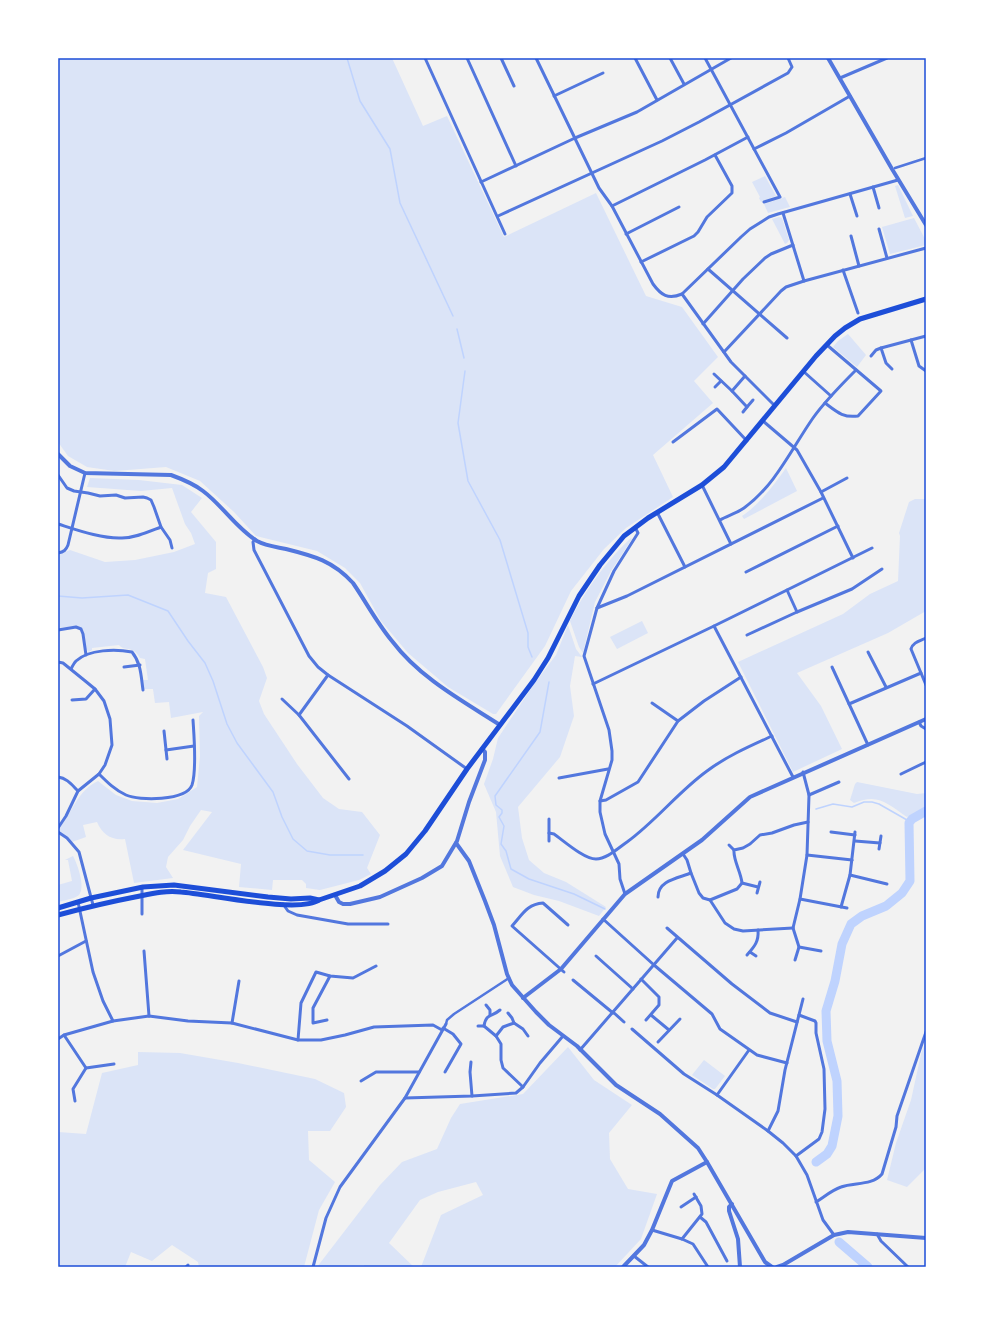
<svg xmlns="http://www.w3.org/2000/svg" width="984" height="1325" font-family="'Fira Sans',sans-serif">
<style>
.green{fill:#dbe4f7}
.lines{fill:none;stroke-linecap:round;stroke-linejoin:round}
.stream{stroke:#bfd3fe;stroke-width:1.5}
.river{stroke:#bfd3fe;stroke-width:9}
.pedestrian{stroke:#5277de;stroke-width:2.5}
.minor{stroke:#5277de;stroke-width:3}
.tertiary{stroke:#5277de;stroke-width:4}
.primary{stroke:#1d4ed8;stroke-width:5}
.neatline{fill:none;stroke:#1d4ed8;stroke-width:1.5}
</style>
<rect width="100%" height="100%" fill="#f2f2f2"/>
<g class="green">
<polygon points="58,58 392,58 423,126 447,116 504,237 596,193 646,296 682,307 718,357 694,381 713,403 653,455 673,497 626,528 604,549 571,591 545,646 496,714 493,714 448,687 408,653 381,621 360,583 345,568 317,551 256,536 234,512 200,481 166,467 115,471 87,467 68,456 58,442"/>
<polygon points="765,176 776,196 761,202 759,198 760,197 752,182"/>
<polygon points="898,185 913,216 905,218 895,186"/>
<polygon points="785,197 790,207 768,213 764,204"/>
<polygon points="779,217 782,218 789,240 787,243 785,244 772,219"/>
<polygon points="914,218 926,241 926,245 890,254 882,227"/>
<polygon points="848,334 866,355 857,367 833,347 838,341"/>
<path d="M 786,468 L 797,491 L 744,519 L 742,516 C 758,506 775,484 786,468 Z"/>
<path d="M 90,478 L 139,480 L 182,485 L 202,498 L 191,512 L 216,542 L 216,569 L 208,573 L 205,593 L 226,597 L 263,667 L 267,678 L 259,701 L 264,714 L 297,764 L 323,798 L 339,809 L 362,812 L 380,835 L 367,868 L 371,874 L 359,880 L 320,890 L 306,888 L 306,884 L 302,880 L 273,880 L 272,890 L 239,887 L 241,864 L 183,850 L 212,812 L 201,810 L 190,826 L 183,840 L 168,857 L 166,867 L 173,878 L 134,883 L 125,839 C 112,841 102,834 97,822 L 83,825 L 86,837 L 72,842 L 58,830 C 72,813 77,791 98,781 L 116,795 L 132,801 L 157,803 L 178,799 L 197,787 L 200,756 L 199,716 L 203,712 L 171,718 L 169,702 L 155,703 L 153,689 L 144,689 L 143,680 L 148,680 L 145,659 L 140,658 C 133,645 125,652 119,645 L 92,648 L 92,650 L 89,652 L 86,649 C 85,641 86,630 77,626 L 58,628 L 58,555 L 70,550 L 105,562 L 135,560 L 174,552 L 195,544 L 191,533 L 185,524 L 172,488 L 141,491 L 87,487 Z"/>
<polygon points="915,499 926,499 926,611 888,633 797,673 821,706 842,749 793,772 738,662 843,614 870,594 898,581 900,536 899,533 909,502"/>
<path d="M 631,538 L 632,539 L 611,571 L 595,602 L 583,653 L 579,647 L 570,621 C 584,592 607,560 631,538 Z"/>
<polygon points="642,621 648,633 617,649 610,637"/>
<polygon points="568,625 576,649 582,657 575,656 570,686 574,716 560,757 518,807 522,838 529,860 544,873 566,882 606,907 599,916 559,901 534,895 513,887 500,856 496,812 484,784 493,759 498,738 534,684 556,655"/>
<path d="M 857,782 L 917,794 L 926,793 L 926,807 L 907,817 C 887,804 879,793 854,803 L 850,800 L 855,784 Z"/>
<path d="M 73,856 C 77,863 86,887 79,895 C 75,899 64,900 58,902 L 58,885 L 72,881 L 68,860 L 65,860 Z"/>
<polygon points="926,1041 926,1168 907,1187 887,1180 896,1143 911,1100 921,1054"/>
<polygon points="568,1047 594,1080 632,1105 609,1133 610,1159 628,1189 657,1194 641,1239 615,1267 421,1267 441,1215 483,1195 476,1182 438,1192 420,1200 389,1243 414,1267 364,1267 364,1265 317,1267 380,1185 402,1162 437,1149 451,1118 460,1104 523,1094"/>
<polygon points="138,1052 180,1053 238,1063 315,1079 344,1093 346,1107 330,1131 308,1131 309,1160 335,1182 319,1210 304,1267 199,1267 198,1262 172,1245 152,1261 131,1252 125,1267 58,1267 58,1132 86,1134 102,1073 138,1065"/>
<polygon points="704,1060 725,1076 715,1089 713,1089 692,1075"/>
</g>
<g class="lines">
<g class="stream">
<polyline points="347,58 360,101 390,149 400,203 453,316"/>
<polyline points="457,329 464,358"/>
<polyline points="465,371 458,423 468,481 500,540 528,633 528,647 532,657"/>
<polyline points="58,596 82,598 128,595 168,611 188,641 205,663 213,681 227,724 237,743 273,792 282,817 293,839 307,851 330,855 363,855"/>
<polyline points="549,682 540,732 495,796 496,805 502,810 502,813 499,817 504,826 501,844 506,851 511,869 529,879 574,894 605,909"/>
<polyline points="816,809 833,804 852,807 864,802 872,802 879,804 907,820 912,819"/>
</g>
<g class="river">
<polyline points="816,1162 827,1154 832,1146 838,1116 837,1081 827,1041 826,1011 835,981 842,944 851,924 862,916 886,906 902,893 910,881 909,823 912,819 926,811"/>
<polyline points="839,1242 868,1267"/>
</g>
<g class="pedestrian">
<polyline points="895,168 926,158"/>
<polyline points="446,1024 447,1020 454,1014 509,978"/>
</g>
<g class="minor">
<polyline points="425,58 505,234"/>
<polyline points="467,58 516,166"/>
<polyline points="501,58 514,86"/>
<path d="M 536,58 L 599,188 L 612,206 L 653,284 C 661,295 668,300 682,294 L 741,237 L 750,229 L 769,217 L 778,214 L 898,180"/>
<polyline points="635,58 657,100"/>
<polyline points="670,58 684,84"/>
<polyline points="705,58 780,197 764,202"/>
<polyline points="840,78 887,58"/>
<polyline points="554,96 603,73"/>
<polyline points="754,149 786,133 850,96"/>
<polyline points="481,182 575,138 637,112 731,58"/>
<polyline points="873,187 879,208"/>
<polyline points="850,194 857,216"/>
<polyline points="612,206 705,160 748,137"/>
<polyline points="783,213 804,281"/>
<polyline points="498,216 662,141 699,122 788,73 792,67 788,58"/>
<polyline points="879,229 887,258"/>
<polyline points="626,234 679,207"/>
<polyline points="851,236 859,266"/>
<polyline points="641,262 694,236 698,232 707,217 732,193 732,186 715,155"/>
<polyline points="708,269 787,338"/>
<polyline points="843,270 858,313"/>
<polyline points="682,294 731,362 775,406"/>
<polyline points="703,324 743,279 765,258 771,254 793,245"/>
<polyline points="911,340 919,366 926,371"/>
<polyline points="724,352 781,291 786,287 804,281 926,248"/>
<polyline points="871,356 876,350 881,348"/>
<polyline points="892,369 886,363 881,348 926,336"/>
<polyline points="803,371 831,396"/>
<polyline points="714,374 732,391"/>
<polyline points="715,387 721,381"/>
<path d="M 825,403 C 837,412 843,418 858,416 L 881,391 L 827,345"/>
<polyline points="747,407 753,400"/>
<polyline points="743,412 747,407 732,391 745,376"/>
<polyline points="763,421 797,450 821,492 853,558"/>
<polyline points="673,442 717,409 747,441"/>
<polyline points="58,475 67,488 74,491 88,493 100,496 116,495 125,498 143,497 147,498 151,500 154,507 161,527 170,540 172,548"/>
<polyline points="702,485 731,544"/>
<polyline points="821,492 847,478"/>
<polyline points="657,512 685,567"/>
<path d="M 720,520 C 727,516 737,513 744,508 C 775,486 792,448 813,418 C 825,401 841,385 856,370"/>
<path d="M 58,524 C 77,530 102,539 122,538 C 135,538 148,532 161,527"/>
<polyline points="255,539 253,542 254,550 309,656 318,667 328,675 407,726 467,769"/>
<path d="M 58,553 C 64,552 66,550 68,545 L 85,473"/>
<polyline points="746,572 838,526"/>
<polyline points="787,590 797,612"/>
<polyline points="597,608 627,596 823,498"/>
<polyline points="714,626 793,777"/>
<polyline points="58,630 76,627 81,629 83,634 86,655"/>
<polyline points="747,635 797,612 852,589 882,569"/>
<path d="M 926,638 C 920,641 913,642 911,649 L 926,685"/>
<polyline points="868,652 886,687"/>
<polyline points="58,662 63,663 84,680 95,689 104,701 110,719 112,745 105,765 99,774 78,791 66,816 58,828"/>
<polyline points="124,667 140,665"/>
<polyline points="832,667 868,745"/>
<path d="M 71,669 C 72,667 74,663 76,661 C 89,649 116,649 132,652 C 141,663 141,676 143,690"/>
<polyline points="328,675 299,715 349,779"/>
<polyline points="593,684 714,626 872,548"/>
<polyline points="282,699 299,715"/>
<polyline points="72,700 86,699 95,689"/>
<polyline points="652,703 678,721"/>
<polyline points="849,704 921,673"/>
<polyline points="919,722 921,726 926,729"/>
<polyline points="164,731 167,759"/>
<polyline points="166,750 194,746"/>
<path d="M 99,774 C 107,782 115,790 126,795 C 139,801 186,801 192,785 C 197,770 194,736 193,720"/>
<polyline points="901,774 926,762"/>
<path d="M 58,777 C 67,778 72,785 78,791"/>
<polyline points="559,778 608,769"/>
<polyline points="809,795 839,782"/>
<polyline points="600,801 606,800 638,782 678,721 704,701 741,677"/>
<polyline points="549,819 549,841"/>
<polyline points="58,832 67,838 79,852 93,905"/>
<polyline points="831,832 855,835"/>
<path d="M 549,833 L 554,834 C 564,841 584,859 596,859 C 607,859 618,848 627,842 C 656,821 678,792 707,771 C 727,756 750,746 772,736"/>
<polyline points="855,841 880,843"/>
<polyline points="729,845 734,850"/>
<polyline points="879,849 881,836"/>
<polyline points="683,854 687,860 691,873 699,893 703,898 710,900 725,923 734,929 743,931 793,928"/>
<polyline points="807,855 852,860"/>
<polyline points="850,875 887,884"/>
<polyline points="742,883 758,887"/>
<polyline points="757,893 760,882"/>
<polyline points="625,894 620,879 619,864 605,834 600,812 600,801 612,760 612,751 609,730 584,656 597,608 614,571 638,533 635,527"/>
<path d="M 658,897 C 658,880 679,878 691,873"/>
<polyline points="800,899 847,908"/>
<path d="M 710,900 L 737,889 L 742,883 C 741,872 733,860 734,850 L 743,848 L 750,844 L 760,835 L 772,833 L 794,825 L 808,822"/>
<polyline points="78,902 93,972 103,1001 113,1021"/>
<polyline points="283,904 288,911 297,915 348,924 388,924"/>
<polyline points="841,907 850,875 855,832"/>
<polyline points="142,914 142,887"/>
<polyline points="603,919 654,965 712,1014 720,1029 757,1055 787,1063"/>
<polyline points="667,928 732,984 770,1013 797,1022"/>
<polyline points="793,928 800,899 807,855 809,795 803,772"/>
<polyline points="793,928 799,947 795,960"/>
<polyline points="799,947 821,951"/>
<polyline points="144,951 149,1016"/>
<polyline points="750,952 756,956"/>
<path d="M 747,955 C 754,947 759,942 758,930"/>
<polyline points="58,956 86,941"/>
<polyline points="596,956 633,989"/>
<path d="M 564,972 L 512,926 C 522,915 527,904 543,903 L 568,925"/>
<polyline points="641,979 659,997 659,1005 646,1020"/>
<polyline points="573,980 613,1013"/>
<polyline points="486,1005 490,1010 490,1015"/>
<polyline points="613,1012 624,1022"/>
<polyline points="651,1015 669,1030"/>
<polyline points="327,1020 313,1023 313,1008 330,976"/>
<polyline points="232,1023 239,981"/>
<polyline points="514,1023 523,1029 528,1036"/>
<polyline points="478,1026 484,1026 496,1036 501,1044 501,1060 503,1068 523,1087"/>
<path d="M 484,1026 C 486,1013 492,1017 500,1010"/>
<polyline points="443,1028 453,1034 461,1044 445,1072"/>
<polyline points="632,1029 684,1074 717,1095 768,1131 783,1143 796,1156 807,1175 823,1220 834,1235"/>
<polyline points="64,1035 86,1068 73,1089 75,1101"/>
<polyline points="496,1036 503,1027 514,1023 512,1018 508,1013"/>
<polyline points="58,1039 64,1035 113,1021 149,1016 188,1021 232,1023 298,1040 321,1040 345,1035 374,1027 433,1025 442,1030"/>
<polyline points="298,1040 301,1003 316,972 330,976 353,978 376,966"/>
<polyline points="658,1042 680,1019"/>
<polyline points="580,1050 677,938"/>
<polyline points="471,1062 470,1072 472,1096"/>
<polyline points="86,1068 114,1064"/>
<polyline points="361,1081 376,1072 419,1072"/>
<polyline points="717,1095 749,1050"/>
<polyline points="405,1098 472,1096 516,1093 523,1087 540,1063 563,1036"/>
<polyline points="768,1131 778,1111 785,1070 803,999"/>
<polyline points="796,1156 819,1139 822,1132 825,1109 824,1069 816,1033 816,1023 815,1021 799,1015"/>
<path d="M 816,1202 C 824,1197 832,1190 841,1187 C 854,1182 872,1186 882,1174 L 896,1127 L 897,1116 L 926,1032"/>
<polyline points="681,1207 696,1197"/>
<polyline points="700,1217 706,1222 727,1261"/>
<polyline points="652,1230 682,1239 693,1244 708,1267"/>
<polyline points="877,1234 881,1241 908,1267"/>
<polyline points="682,1239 702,1214 701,1206 694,1194"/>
<polyline points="634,1256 648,1267"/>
<polyline points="186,1267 188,1265"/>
<polyline points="313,1267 326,1218 340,1187 405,1098 446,1024"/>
</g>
<g class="tertiary">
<polyline points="828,58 892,169 926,225"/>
<path d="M 58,454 L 70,466 L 85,473 L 171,475 C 182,479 194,484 203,491 C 223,506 236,528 257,541 C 266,546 277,547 286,549 C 314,556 333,561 353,583 C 366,602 377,623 392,641 C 420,678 461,700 500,725"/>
<polyline points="456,843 469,861 485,901 494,925 507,974 512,985 536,1012 549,1025 577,1046 616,1085 660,1114 698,1148 707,1162 765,1262 772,1267"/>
<polyline points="335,895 339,902 343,904 350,904 380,897 422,878 442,866 457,841 469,802 485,760 485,752 482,749"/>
<polyline points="523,998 561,969 625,894 702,840 750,797 926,719"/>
<polyline points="732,1204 729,1207 729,1211 738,1239 740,1267"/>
<polyline points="623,1267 644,1245 652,1230 672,1181 707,1162"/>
<polyline points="777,1267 783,1265 834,1235 848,1232 926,1238"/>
</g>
<g class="primary">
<polyline points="58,908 91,898 143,887 174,885 268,897 291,899 310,898 319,900"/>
<path d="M 58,915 C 84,908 109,902 135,897 C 150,894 165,890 181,892 C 209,894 299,914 319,900 L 360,886 L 385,871 L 406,854 L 425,831 L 467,769 L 534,680 L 548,658 L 579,596 L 600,565 L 624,536 L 648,518 L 702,485 L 724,467 L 816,356 L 835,336 L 845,328 L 860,319 L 926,299"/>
</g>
</g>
<rect width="984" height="1325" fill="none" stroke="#ffffff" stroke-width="118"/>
<rect x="59" y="59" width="866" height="1207" class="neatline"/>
</svg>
